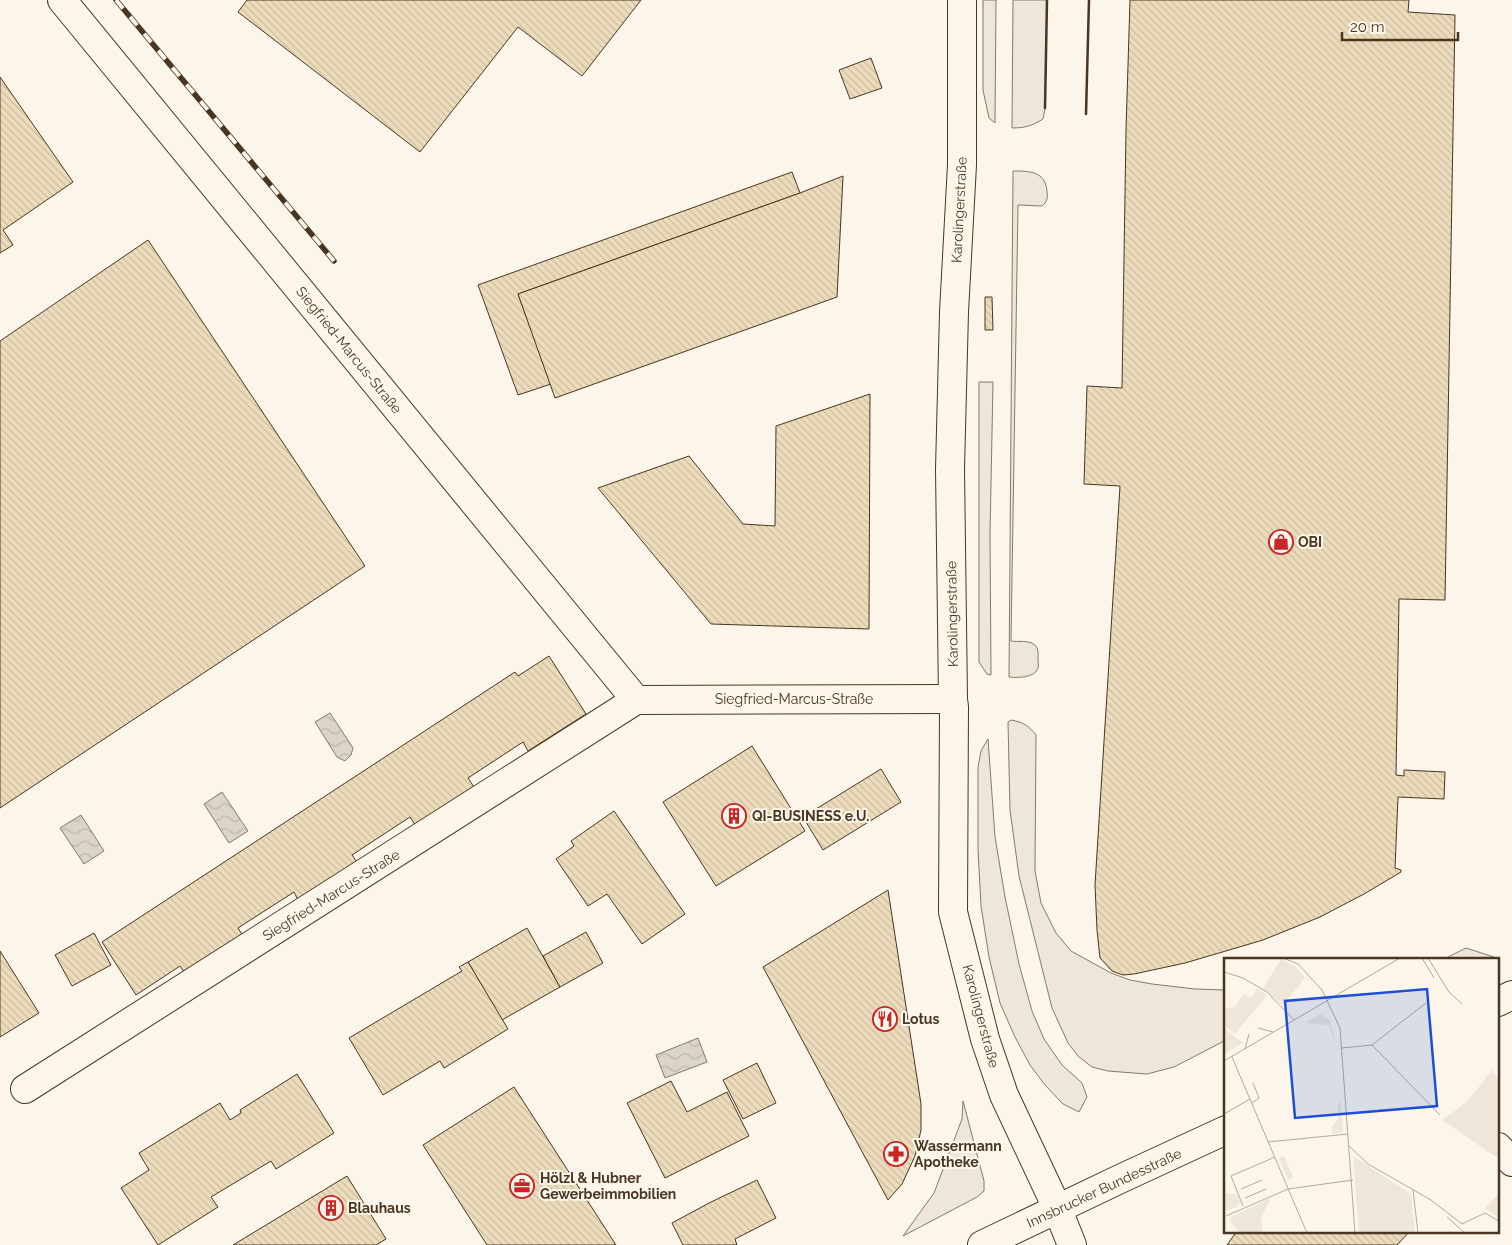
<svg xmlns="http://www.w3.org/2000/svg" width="1512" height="1245" font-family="Raleway,sans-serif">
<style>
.green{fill:#ede6d9;stroke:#887966}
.water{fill:url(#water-waves);stroke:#887966}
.building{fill:url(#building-back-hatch);stroke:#4a3520}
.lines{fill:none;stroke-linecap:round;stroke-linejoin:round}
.minor-casing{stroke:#4a3520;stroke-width:30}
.major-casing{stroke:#4a3520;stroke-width:30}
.minor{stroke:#fbf6e9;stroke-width:28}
.major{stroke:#fbf6e9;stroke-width:28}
.rail-casing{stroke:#4a3520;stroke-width:5.5}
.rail{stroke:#fbf6e9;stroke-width:4;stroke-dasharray:11;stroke-linecap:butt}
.wall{stroke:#4a3520;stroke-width:2.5}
.labels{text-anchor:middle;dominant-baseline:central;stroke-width:4;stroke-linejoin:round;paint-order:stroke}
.street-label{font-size:14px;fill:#4a3520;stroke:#fbf6e9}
.poi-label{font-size:14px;font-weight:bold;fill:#4a3520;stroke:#fbf6e9;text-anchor:start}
.inset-road{fill:none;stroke:#b4a999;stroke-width:1}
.view{fill:#1d4ed8;fill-opacity:0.15;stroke:#1d4ed8;stroke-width:2.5}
.inset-edge{fill:none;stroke:#4a3520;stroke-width:2.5}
</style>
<defs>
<pattern id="water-waves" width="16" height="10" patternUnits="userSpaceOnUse" patternTransform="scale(1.25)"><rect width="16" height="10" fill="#dcd4c6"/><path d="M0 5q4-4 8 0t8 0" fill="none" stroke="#beb7aa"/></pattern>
<pattern id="building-back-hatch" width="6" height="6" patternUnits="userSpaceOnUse" patternTransform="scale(1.25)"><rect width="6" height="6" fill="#ecdcbc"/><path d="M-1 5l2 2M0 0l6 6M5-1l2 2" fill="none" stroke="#ccbda1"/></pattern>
</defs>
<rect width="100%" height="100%" fill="#fbf6e9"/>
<g class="green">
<polygon points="983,0 996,0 995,123 989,118 983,90"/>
<path d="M 1013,0 L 1047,0 L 1045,109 L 1043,119 C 1032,126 1024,128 1012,128 Z"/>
<path d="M 1013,171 C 1029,171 1046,171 1047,192 C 1048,198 1047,202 1042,206 L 1018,205 L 1011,641 C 1017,642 1030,640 1035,645 C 1039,649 1038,655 1038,660 C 1038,663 1039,665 1038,668 C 1035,678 1017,678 1009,677 Z"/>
<polygon points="979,382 993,382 990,535 991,675 987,674 979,662"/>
<path d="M 1011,720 C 1023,722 1029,726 1036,735 L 1035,871 L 1041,903 L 1056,933 L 1071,951 L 1111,973 L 1130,980 L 1152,984 L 1195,989 L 1226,990 L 1226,1040 L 1174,1067 L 1147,1074 L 1108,1071 L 1092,1067 L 1078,1056 L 1068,1043 L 1052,1008 L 1019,876 L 1010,810 L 1008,722 Z"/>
<polygon points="988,739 995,837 1005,897 1019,964 1032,1011 1044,1039 1062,1065 1082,1083 1087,1097 1079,1112 1063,1104 1045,1085 1030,1065 1015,1037 1000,1003 989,957 981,906 978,850 978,767 981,751"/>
<polygon points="1466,948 1494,957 1493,959 1444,959"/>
<polygon points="963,1101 984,1181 984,1191 977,1197 903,1236 934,1193 962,1119"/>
</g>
<g class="water">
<polygon points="330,713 353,748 351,755 345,761 337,757 315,722"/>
<polygon points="222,792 248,831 229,843 204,804"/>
<polygon points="81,815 104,851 84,864 60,828"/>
<polygon points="698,1038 707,1062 665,1078 656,1055"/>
</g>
<g class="building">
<polygon points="247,0 641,0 582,76 518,27 420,152 238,12"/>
<polygon points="1130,0 1409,0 1408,12 1455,15 1445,600 1399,599 1396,775 1404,776 1404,770 1445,772 1444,799 1398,797 1395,868 1401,870 1401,872 1364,894 1320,917 1263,940 1185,963 1134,974 1123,975 1112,971 1100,958 1097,930 1095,885 1120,486 1084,484 1087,386 1122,388 1126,130"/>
<polygon points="871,58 882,88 850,99 839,70"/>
<polygon points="0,77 73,182 3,230 13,245 0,253"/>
<polygon points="792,172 800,193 518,294 551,384 518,395 478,285"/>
<polygon points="843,176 837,297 555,398 518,294 800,193"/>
<polygon points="148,240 365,566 0,808 0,341"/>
<polygon points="985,297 992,297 993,330 985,330"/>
<polygon points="870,394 869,629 711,624 598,488 689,456 743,524 775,526 776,426"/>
<polygon points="549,656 586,714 528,751 523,742 468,778 474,787 415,825 410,817 352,855 357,862 298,900 294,892 238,928 243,936 185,973 180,966 136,995 102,942 515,672 518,676"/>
<polygon points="752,746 805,831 716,886 663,802"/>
<polygon points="881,769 901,802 823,850 803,817"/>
<polygon points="614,811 685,914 642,944 607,894 588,906 556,859 574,846 571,841"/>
<polygon points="888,890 921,1104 921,1130 915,1156 902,1184 888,1200 763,967"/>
<polygon points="527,928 560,987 502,1020 468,962"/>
<polygon points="586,932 603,963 560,987 543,956"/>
<polygon points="94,933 111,965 72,986 55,955"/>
<polygon points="0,951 39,1013 0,1037"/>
<polygon points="468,962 508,1029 444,1068 440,1061 383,1095 349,1038 462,971 459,967"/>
<polygon points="757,1063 776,1103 743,1119 723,1080"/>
<polygon points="297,1074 334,1133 276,1169 271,1161 211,1197 218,1207 158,1245 121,1188 149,1170 139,1153 220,1103 230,1120 241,1113 240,1110"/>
<polygon points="671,1081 687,1112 727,1092 749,1136 665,1178 627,1103"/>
<polygon points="514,1087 616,1245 487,1245 423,1145"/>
<polygon points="347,1176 386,1239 376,1245 233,1245"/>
<polygon points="757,1180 776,1218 735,1239 737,1245 683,1245 672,1223 711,1202"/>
<polygon points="1237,1231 1410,1231 1397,1245 1227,1245"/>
</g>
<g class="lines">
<defs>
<g id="minor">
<polyline points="62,0 636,700"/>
<polyline points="962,0 962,165 954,312 950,469 953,699 954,707 953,912 985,1039 1004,1095 1058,1210 1072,1245"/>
<polyline points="25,1089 636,700 953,699"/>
<polyline points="1498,1147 1512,1162"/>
</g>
<g id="major">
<polyline points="1498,1002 1512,995"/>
<polyline points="982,1245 1120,1179 1226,1130"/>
</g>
</defs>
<use href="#minor" class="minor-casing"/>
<use href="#major" class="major-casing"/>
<use href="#minor" class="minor"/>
<use href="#major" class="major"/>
<defs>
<polyline id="rail" points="116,0 334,261"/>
</defs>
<use href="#rail" class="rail-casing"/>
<use href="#rail" class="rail"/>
<g class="wall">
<polyline points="1045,108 1047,0"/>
<polyline points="1086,114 1089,0"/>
</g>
</g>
<defs>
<symbol id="shop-ring" viewBox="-11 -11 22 22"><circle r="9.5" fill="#fbf6e9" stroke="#c62828" stroke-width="1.5"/><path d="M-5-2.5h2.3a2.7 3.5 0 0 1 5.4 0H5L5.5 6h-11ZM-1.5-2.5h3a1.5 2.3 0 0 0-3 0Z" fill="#c62828"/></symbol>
<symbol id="building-ring" viewBox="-11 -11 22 22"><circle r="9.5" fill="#fbf6e9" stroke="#c62828" stroke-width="1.5"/><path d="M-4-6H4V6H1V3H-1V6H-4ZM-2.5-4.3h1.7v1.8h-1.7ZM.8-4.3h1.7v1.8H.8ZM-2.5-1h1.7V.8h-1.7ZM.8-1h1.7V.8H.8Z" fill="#c62828"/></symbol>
<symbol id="restaurant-ring" viewBox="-11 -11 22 22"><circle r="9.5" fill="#fbf6e9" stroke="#c62828" stroke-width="1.5"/><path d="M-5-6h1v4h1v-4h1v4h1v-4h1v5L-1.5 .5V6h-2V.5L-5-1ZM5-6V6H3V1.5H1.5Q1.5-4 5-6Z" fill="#c62828"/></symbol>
<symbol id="pharmacy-ring" viewBox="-11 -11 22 22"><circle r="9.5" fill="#fbf6e9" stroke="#c62828" stroke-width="1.5"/><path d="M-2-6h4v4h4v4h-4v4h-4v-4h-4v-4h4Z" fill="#c62828"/></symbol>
<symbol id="office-ring" viewBox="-11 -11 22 22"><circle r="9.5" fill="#fbf6e9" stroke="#c62828" stroke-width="1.5"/><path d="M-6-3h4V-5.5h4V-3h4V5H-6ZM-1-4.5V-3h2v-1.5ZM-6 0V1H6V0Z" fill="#c62828"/></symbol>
</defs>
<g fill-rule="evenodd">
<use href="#shop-ring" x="1267" y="528" width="28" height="28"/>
<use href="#building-ring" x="720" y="802" width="28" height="28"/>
<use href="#restaurant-ring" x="871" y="1005" width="28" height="28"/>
<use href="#pharmacy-ring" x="882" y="1140" width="28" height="28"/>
<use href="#office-ring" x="508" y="1172" width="28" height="28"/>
<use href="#building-ring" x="317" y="1194" width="28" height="28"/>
</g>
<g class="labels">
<g class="street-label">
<text transform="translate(959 210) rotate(-87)">Karolingerstraße</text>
<text transform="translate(349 350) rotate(51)">Siegfried-Marcus-Straße</text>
<text transform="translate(952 614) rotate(-91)">Karolingerstraße</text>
<text x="794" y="699">Siegfried-Marcus-Straße</text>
<text transform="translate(331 895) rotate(-32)">Siegfried-Marcus-Straße</text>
<text transform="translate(981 1016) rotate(75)">Karolingerstraße</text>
<text transform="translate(1104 1188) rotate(-25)">Innsbrucker Bundesstraße</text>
</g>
<g class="poi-label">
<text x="1298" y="542">OBI</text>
<text x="752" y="816">QI-BUSINESS e.U.</text>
<text x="902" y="1019">Lotus</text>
<text x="914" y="1146">Wassermann<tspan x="914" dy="16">Apotheke</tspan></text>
<text x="540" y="1178">Hölzl &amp; Hubner<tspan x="540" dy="16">Gewerbeimmobilien</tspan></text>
<text x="348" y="1208">Blauhaus</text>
</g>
</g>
<g transform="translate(1224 958)">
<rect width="275" height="275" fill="#fbf6e9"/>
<path d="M 57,1 L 72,9 L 81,20 L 59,47 L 39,31 ZM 33,30 L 43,37 L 11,76 L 0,67 L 0,51 L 11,49 L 20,36 L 27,40 ZM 96,56 L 106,62 L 112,88 L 105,67 L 81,65 ZM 0,70 L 19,85 L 0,96 ZM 268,112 L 275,123 L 275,201 L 218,162 L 243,144 ZM 117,144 L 119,174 L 108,176 L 108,168 L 114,161 L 114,146 ZM 60,198 L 69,219 L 64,222 L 55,200 ZM 0,235 L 13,237 L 16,244 L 13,249 L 1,253 ZM 275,235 L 275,260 L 261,250 ZM 47,240 L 37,259 L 39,275 L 16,275 L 6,264 L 7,259 Z" fill="#ede6d9"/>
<path d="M 129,198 L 187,236 L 191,275 L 135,275 Z" fill="#ede6d9"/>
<path class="inset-road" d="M 59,0 L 74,6M 198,0 L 210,20M 204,0 L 225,34 L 238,46M 74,6 L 98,32 L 116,70 L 131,275M 0,14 L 19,20 L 43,34 L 70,62M 34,70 L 49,74M 148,87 L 216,157M 118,90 L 148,87 L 202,45M 21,91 L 25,76M 8,99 L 83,275M 0,103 L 176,0M 28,145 L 35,140 L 29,125M 0,156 L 26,141M 44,184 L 124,176M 125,188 L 144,206 L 207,242 L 238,266 L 261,255 L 275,263M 17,231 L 38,222M 189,232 L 194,275M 21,240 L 42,231M 19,248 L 7,218 L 51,199M 2,258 L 64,231 L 129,222M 223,259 L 241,275"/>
<path class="view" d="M 203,31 L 213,148 L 71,160 L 61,43 Z"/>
<rect width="275" height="275" class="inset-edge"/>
</g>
<path d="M1342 32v8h116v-8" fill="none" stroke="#4a3520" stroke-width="2.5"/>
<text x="1350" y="32" font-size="15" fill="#4a3520" stroke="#fbf6e9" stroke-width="4" paint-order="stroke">20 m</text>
</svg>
